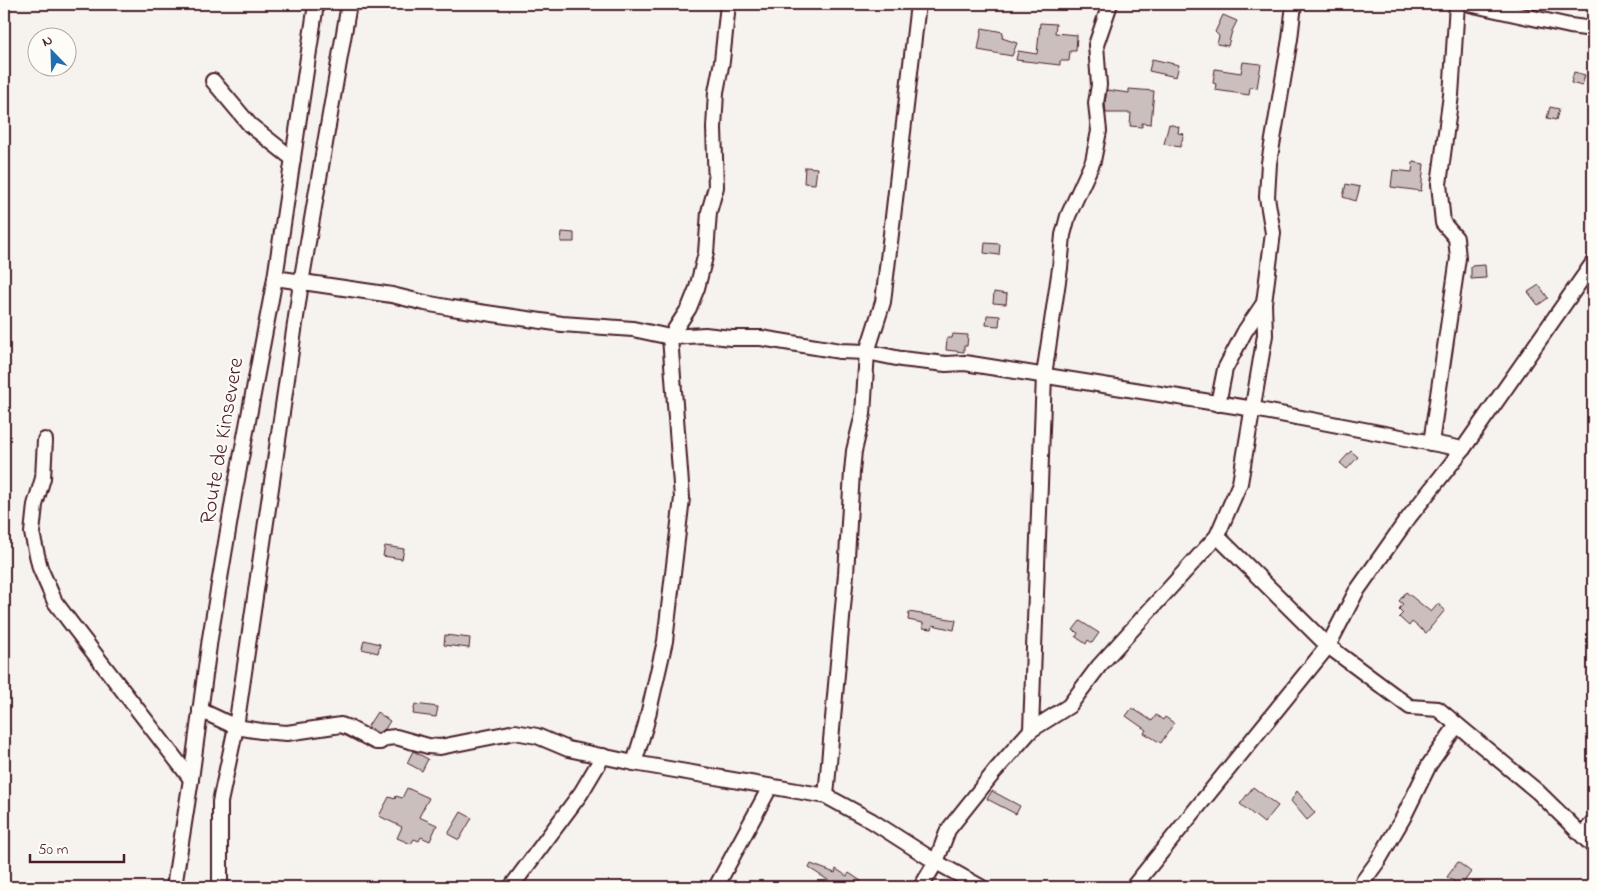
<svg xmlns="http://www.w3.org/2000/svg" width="1597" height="891" font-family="'Indie Flower',sans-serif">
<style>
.building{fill:#cbbfbe;stroke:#4a1f2b}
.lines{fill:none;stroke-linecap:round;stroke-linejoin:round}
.minor-casing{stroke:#4a1f2b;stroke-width:18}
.minor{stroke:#fdfcf7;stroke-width:14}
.labels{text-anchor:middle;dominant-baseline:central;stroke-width:4;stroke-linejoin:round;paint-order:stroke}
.street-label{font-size:22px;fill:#4a1f2b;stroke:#fdfcf7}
</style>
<rect width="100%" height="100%" fill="#f6f3ef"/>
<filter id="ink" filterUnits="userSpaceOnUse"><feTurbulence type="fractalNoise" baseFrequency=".02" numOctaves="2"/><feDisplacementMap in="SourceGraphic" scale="10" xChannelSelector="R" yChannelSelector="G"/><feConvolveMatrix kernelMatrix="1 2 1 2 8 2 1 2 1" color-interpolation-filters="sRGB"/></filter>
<g filter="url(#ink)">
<g class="building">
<polygon points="1223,15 1237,21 1232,31 1228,46 1217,44 1219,36 1215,32"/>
<polygon points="1040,23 1056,24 1055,33 1077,35 1076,51 1070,51 1069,61 1060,61 1060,65 1016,60 1018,51 1037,54"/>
<polygon points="982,28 1003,32 1002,38 1017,43 1012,56 978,50"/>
<polygon points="1152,59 1179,65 1176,77 1149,71"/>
<polygon points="1243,62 1261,64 1257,88 1250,87 1249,95 1215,90 1216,84 1213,83 1215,69 1241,73"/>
<polygon points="1574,72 1585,75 1582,86 1571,83"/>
<polygon points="1129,89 1154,91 1151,124 1142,123 1142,127 1130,126 1131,113 1106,113 1105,103 1107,90 1129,93"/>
<polygon points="1550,107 1559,109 1556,120 1547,118"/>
<polygon points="1169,124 1179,127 1178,133 1184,134 1180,147 1164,144"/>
<polygon points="1413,162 1424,164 1421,191 1391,187 1393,170 1412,172"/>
<polygon points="805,167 817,168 815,184 804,183"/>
<polygon points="1346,184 1360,187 1356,201 1343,197"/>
<polygon points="562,232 574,233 574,242 561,242"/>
<polygon points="985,243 1000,244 999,255 984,253"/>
<polygon points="1485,265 1486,278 1471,279 1471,266"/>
<polygon points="1539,285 1548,298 1538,305 1528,292"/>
<polygon points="994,292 1007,294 1006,304 993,303"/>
<polygon points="987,315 1000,316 999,326 986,325"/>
<polygon points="953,334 968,335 967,346 964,346 964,352 946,350 947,338 952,338"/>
<polygon points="1351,451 1358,457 1347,469 1340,463"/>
<polygon points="385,546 404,549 402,559 383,556"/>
<polygon points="1406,592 1431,612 1438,604 1445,610 1426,633 1412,622 1409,626 1399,617 1403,613 1399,609 1403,604 1399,601"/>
<polygon points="909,612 956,620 954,630 933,625 932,629 923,628 923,623 908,620"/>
<polygon points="1080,621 1099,633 1092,643 1088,640 1086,644 1076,637 1078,633 1073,630"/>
<polygon points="445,635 470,638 469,648 444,645"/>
<polygon points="364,640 380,644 378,653 362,649"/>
<polygon points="415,704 438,707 436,717 413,714"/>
<polygon points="1132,708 1152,721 1156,715 1163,720 1165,717 1174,723 1161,743 1144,733 1146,730 1126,716"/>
<polygon points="377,712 390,721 385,729 378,733 368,726"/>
<polygon points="413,751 428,759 422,771 407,763"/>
<polygon points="1253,787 1278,806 1264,823 1240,804"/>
<polygon points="407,788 429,798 419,817 437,825 430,841 421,837 419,841 414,839 411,844 397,838 402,827 379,816 389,797 395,799 396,796 402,798"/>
<polygon points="992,791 1020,806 1016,814 987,799"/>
<polygon points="1297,791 1315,813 1307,820 1291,801"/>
<polygon points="461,812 472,818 459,840 448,834"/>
<polygon points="1458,862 1471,872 1461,886 1447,877"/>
<polygon points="811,864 835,873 836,869 847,876 849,873 861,881 857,887 839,887 809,868"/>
</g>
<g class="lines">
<defs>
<g id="minor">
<polyline points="1469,4 1570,26 1593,29"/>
<polyline points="213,81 250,125 293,159"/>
<polyline points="275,278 392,295 425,303 452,308 562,324 633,329 670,337 705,335 731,338 761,338 840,351 867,352 901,359 946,364 965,363 1254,409 1463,449"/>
<polyline points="1218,404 1225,369 1245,331 1264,303 1273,233 1267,197 1269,163 1290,39 1294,4"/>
<polyline points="45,440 43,478 35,505 32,533 40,568 55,602 70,622 191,779"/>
<polyline points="1431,443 1458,258 1456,238 1443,223 1439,184 1451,95 1457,4"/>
<polyline points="1217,536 1328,646 1410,707 1438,709 1538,792 1593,846"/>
<polyline points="200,710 236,727 261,731 287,733 341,725 349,728 376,742 380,742 386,738 396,737 428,746 440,747 515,732 537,736 568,749 634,763 826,796 872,821 936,862 981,887"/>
<polyline points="1031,730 1044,375 1060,268 1063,235 1068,216 1093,161 1099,131 1096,103 1099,85 1096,45 1110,4"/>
<polyline points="634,763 646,724 665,641 682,498 670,337 689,308 697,288 706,253 709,212 716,187 714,128 716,92 722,61 728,4"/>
<polyline points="826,796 846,574 852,472 854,451 863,414 867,352 883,302 918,4"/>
<polyline points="1583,835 1593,822"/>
<polyline points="174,887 191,779 210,638 234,495 275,278 316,4"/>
<polyline points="220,887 220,802 236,727 301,283 349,4"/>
<polyline points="511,887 581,793 603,756"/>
<polyline points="716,887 770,787"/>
<polyline points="921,887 936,862 948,830 995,771 1031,730 1069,706 1099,666 1217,536 1240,483 1265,335 1264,303"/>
<polyline points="1133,887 1328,646 1356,592 1406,521 1463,449 1593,263"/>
<polyline points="1359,887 1378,861 1403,818 1429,765 1457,725"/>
</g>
</defs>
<use href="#minor" class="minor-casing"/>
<use href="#minor" class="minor"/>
</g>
</g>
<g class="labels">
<g class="street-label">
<text transform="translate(223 441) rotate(-80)">Route de Kinsevere</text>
</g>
</g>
<rect width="1597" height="891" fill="none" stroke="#fdfcf7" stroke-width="20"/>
<rect x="10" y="10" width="1577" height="871" fill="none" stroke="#4a1f2b" stroke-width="2" filter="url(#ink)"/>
<g transform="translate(52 52) rotate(337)"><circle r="24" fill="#fdfcf7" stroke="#b5a4a5"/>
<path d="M0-4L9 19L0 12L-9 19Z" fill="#1f6fb2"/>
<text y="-8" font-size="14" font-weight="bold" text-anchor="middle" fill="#4a1f2b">N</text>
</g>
<path d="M30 854v8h94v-8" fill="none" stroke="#4a1f2b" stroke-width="2.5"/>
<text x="38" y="854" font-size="15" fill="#4a1f2b" stroke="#fdfcf7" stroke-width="4" paint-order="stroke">50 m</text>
</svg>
